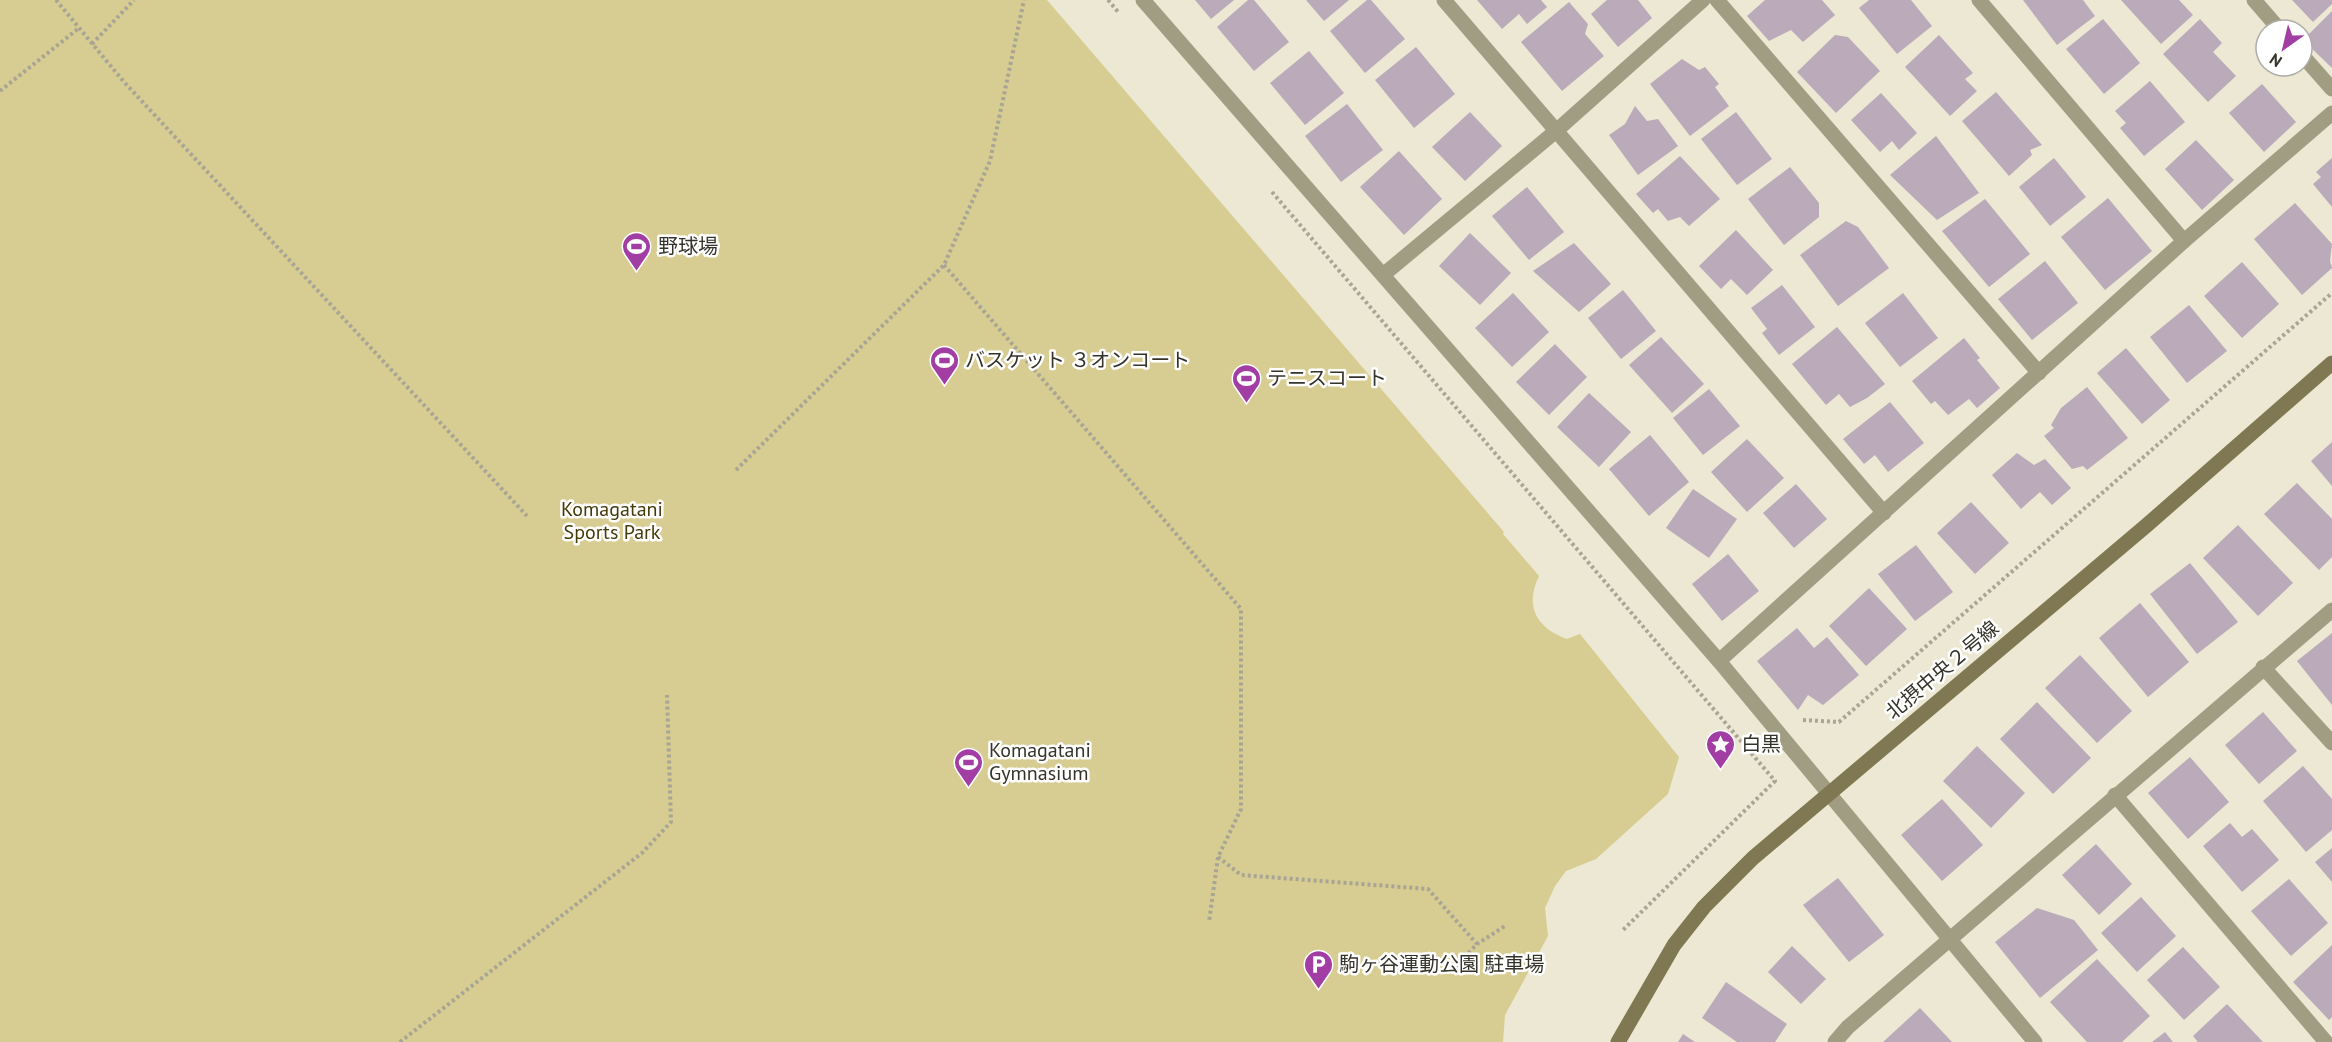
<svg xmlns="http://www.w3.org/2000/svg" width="2332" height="1042" font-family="'PT Sans','Noto Sans JP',sans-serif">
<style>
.green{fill:#d7cc91}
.building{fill:#bbaaba}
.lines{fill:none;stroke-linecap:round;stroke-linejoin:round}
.path{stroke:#a8a595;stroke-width:4;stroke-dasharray:3 3;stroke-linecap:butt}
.street{stroke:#a19d83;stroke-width:15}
.secondary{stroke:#807852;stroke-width:15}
.labels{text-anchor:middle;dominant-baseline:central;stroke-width:5;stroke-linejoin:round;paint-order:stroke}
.poi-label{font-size:20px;fill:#34332a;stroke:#fff;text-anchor:start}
.park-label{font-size:20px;fill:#433a07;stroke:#fff}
.street-label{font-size:20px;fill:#34332a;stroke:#fff}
</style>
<rect width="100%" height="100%" fill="#ece8d3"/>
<path class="green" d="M 0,0 L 1047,0 L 1504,532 L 1503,534 L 1539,576 C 1524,607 1537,628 1567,639 L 1580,634 L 1679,757 L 1668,794 L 1596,859 L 1566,871 L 1555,886 L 1545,908 L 1548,936 L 1505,1015 L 1503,1042 L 0,1042 Z"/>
<g class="building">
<polygon points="1195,0 1234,0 1211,19"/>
<polygon points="1248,0 1254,0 1289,42 1254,71 1217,27"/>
<polygon points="1306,0 1349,0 1324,21"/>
<polygon points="1367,0 1371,0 1405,39 1365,73 1330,31"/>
<polygon points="1477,0 1541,0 1547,7 1527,24 1519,14 1502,29"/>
<polygon points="1607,0 1638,0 1652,18 1618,47 1591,14"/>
<polygon points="1765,0 1822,0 1835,15 1803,42 1791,30 1769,41 1747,16"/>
<polygon points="1869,0 1911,0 1932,26 1897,54 1859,8"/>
<polygon points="2023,0 2083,0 2095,16 2057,45"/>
<polygon points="2121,0 2179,0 2193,15 2161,44"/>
<polygon points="2292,0 2332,0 2332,4 2313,22"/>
<polygon points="1569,2 1588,24 1585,34 1604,56 1562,91 1521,42"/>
<polygon points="2332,11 2332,68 2303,40"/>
<polygon points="2103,19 2140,63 2104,94 2066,49"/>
<polygon points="2200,19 2222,43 2213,52 2236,76 2208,102 2163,54"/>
<polygon points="1835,35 1848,37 1880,71 1836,113 1797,72"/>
<polygon points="1939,35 1973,73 1965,79 1977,91 1950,116 1905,67"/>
<polygon points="1416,47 1455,94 1414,128 1375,80"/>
<polygon points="1309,51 1344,93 1305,125 1270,83"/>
<polygon points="1682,59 1699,70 1705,67 1719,84 1715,87 1729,106 1690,136 1650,84"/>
<polygon points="2150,81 2185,122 2144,156 2120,128 2126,123 2115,111"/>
<polygon points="2262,84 2296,122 2264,152 2229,113"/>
<polygon points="1996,92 2042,145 2030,150 2032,155 2009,176 1962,121"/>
<polygon points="1881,93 1917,133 1899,150 1892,141 1880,152 1851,120"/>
<polygon points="1347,104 1383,150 1341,182 1305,136"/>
<polygon points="1635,106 1647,121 1658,119 1678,146 1638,175 1609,135 1625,124"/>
<polygon points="1470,112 1502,146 1465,181 1432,147"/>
<polygon points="1736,112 1772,159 1737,185 1701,139"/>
<polygon points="1936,136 1979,193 1937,220 1890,175"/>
<polygon points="2196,140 2234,180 2202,210 2165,169"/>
<polygon points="1399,151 1442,199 1404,235 1360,187"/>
<polygon points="1680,156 1720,199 1689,226 1680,217 1668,221 1658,209 1653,213 1636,194"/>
<polygon points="2054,158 2086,197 2050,226 2019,187"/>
<polygon points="2332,158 2332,207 2313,184 2321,177 2316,172"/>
<polygon points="1790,167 1819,203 1819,217 1784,245 1748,199"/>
<polygon points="1527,187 1564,232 1529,260 1492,216"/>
<polygon points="2108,198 2152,251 2105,290 2061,237"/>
<polygon points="1985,199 2030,254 1989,287 1942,231"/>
<polygon points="2295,203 2332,244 2330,261 2332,268 2302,295 2254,239"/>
<polygon points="1846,221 1858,227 1889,268 1838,306 1800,255"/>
<polygon points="1736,230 1773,270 1747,295 1731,279 1721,289 1699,266"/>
<polygon points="1470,233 1511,273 1480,305 1439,266"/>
<polygon points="1574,243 1611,284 1579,312 1533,271"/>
<polygon points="2045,261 2078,303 2032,340 1998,299"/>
<polygon points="2242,262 2279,304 2242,338 2204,296"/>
<polygon points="1782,285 1815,327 1779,355 1762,333 1767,329 1751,308"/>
<polygon points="1623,290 1656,331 1621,359 1588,318"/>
<polygon points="1513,293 1549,332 1512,367 1475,328"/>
<polygon points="1903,293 1938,338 1900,367 1865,323"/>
<polygon points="2189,305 2227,351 2187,383 2150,337"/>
<polygon points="1837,327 1885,384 1867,398 1850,407 1839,394 1826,405 1792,364"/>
<polygon points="1661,337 1704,384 1672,413 1629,365"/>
<polygon points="1964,338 1980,358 1977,360 2000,388 1977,408 1969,399 1948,415 1935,401 1931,404 1912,381"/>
<polygon points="1555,344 1587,377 1549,415 1516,382"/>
<polygon points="2126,348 2170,400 2142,424 2097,373"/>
<polygon points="2087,387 2128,438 2087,470 2083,466 2072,469 2044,436 2054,428 2051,425 2061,408"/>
<polygon points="1709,389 1740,426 1703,455 1673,418"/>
<polygon points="1589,393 1631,432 1599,467 1557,427"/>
<polygon points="1890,402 1924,443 1888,472 1875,455 1864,464 1843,439"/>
<polygon points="1650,435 1689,482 1649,516 1609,469"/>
<polygon points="1747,439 1784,478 1747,512 1711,472"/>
<polygon points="2332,442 2332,486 2311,461"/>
<polygon points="2017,453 2034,465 2045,459 2071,488 2052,505 2040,492 2021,509 1992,475"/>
<polygon points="2297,483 2332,519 2332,557 2319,570 2264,514"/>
<polygon points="1796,484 1827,519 1794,548 1763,513"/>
<polygon points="1693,489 1737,519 1709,558 1666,528"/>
<polygon points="1971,502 2009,543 1975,574 1937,533"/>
<polygon points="2238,525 2293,583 2258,616 2203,558"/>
<polygon points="1916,545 1953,592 1915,621 1878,574"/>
<polygon points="1728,554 1759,591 1722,621 1692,584"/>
<polygon points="2190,563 2238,622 2197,654 2150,594"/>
<polygon points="1869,588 1907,629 1866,666 1829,626"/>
<polygon points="2140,603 2189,662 2148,697 2099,638"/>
<polygon points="1797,628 1814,648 1827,637 1859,675 1823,705 1808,695 1798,710 1757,661"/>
<polygon points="2332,633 2332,705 2297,661"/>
<polygon points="2080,655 2132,711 2097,743 2045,688"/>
<polygon points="2037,702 2091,758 2053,794 2000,739"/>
<polygon points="2263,712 2297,751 2259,784 2225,745"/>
<polygon points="1977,746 2025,793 1991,828 1943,781"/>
<polygon points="2190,757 2229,802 2188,839 2148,793"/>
<polygon points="2303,766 2332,799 2332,830 2306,852 2263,801"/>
<polygon points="1942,799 1983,845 1942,881 1901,835"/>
<polygon points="2230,823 2242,837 2252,829 2279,860 2242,892 2203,846"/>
<polygon points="2096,844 2132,884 2099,915 2062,875"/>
<polygon points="2332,848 2332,882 2315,862"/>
<polygon points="1838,878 1884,935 1849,962 1803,905"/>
<polygon points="2289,879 2328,923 2291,956 2251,911"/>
<polygon points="2141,897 2176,936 2137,972 2101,933"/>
<polygon points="2037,908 2074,920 2098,950 2040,998 1995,942"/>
<polygon points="2332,945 2332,1017 2329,1020 2293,982"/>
<polygon points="1792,946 1826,979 1801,1004 1768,972"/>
<polygon points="2183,947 2220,987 2184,1020 2147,980"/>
<polygon points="2097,959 2150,1016 2122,1042 2087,1042 2050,1002"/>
<polygon points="1726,982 1787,1024 1775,1042 1737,1042 1702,1018"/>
<polygon points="2227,1004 2263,1042 2198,1042 2193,1036"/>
<polygon points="1920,1008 1952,1042 1883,1042"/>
<polygon points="2165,1032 2173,1042 2152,1042"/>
<polygon points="1683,1034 1695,1042 1678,1042"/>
</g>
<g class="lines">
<g class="path">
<polyline points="56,0 124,82 527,516"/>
<polyline points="1108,0 1119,13"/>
<polyline points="92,44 134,0"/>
<polyline points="0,91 79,28"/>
<polyline points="1272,192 1775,781 1623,930"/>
<polyline points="944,265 1241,609 1241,809 1218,857 1209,922"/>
<polyline points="736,470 944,265 990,161 1024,0"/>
<polyline points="1803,720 1839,722 2332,293"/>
<polyline points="1218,857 1241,875 1428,889 1477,944"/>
<polyline points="1456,966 1477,944 1505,926"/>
<polyline points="400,1042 642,853 671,822 667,695"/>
</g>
<g class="street">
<polyline points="1143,0 1719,661 2035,1042"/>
<polyline points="1444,0 1884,513"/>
<polyline points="1717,0 2039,373"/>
<polyline points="1979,0 2184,241"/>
<polyline points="2254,0 2280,30"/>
<polyline points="2302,55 2332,89"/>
<polyline points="1383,275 1556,131 1703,0"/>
<polyline points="1719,661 2184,241 2332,113"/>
<polyline points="2263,667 2332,743"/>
<polyline points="2115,795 2326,1042"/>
<polyline points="1835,1042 1848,1027 2332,610"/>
</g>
<polyline class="secondary" points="1618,1042 1674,945 1704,907 1753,858 2147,525 2332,363"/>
</g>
<defs>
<symbol id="stadium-pin" viewBox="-11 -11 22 30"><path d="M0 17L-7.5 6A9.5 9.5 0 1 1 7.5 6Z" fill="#a23ea3" stroke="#fff"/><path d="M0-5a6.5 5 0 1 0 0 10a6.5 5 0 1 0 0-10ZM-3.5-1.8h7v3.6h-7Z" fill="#fff"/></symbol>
<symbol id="sight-pin" viewBox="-11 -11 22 30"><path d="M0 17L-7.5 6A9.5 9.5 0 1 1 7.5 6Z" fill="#a23ea3" stroke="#fff"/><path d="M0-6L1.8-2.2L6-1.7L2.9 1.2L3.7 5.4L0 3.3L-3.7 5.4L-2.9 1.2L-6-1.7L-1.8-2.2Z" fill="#fff"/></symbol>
<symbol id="parking-pin" viewBox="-11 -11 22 30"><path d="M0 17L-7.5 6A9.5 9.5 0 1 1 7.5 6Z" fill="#a23ea3" stroke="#fff"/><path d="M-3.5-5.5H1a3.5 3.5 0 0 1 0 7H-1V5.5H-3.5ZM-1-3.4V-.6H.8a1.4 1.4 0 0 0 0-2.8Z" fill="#fff"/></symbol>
</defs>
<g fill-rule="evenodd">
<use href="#stadium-pin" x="620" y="230" width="33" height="45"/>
<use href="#stadium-pin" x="928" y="344" width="33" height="45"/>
<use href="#stadium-pin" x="1230" y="362" width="33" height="45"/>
<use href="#sight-pin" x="1704" y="728" width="33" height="45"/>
<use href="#stadium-pin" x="952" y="746" width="33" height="45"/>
<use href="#parking-pin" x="1302" y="948" width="33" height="45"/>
</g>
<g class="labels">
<g class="poi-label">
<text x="658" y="246">野球場</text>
<text x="965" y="360">バスケット ３オンコート</text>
<text x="1267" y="378">テニスコート</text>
<text x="1741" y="744">白黒</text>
<text x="989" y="750">Komagatani<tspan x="989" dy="23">Gymnasium</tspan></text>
<text x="1339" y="964">駒ヶ谷運動公園 駐車場</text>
</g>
<g class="park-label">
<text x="612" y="509">Komagatani<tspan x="612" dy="23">Sports Park</tspan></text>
</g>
<g class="street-label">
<text transform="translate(1942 670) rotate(-40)">北摂中央２号線</text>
</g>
</g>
<g transform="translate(2284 48) rotate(214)"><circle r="28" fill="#ffffff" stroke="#aeadaa" stroke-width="1.5"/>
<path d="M0-4.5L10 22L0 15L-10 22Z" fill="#a23ea3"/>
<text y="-9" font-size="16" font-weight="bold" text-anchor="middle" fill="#34332a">N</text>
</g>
</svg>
